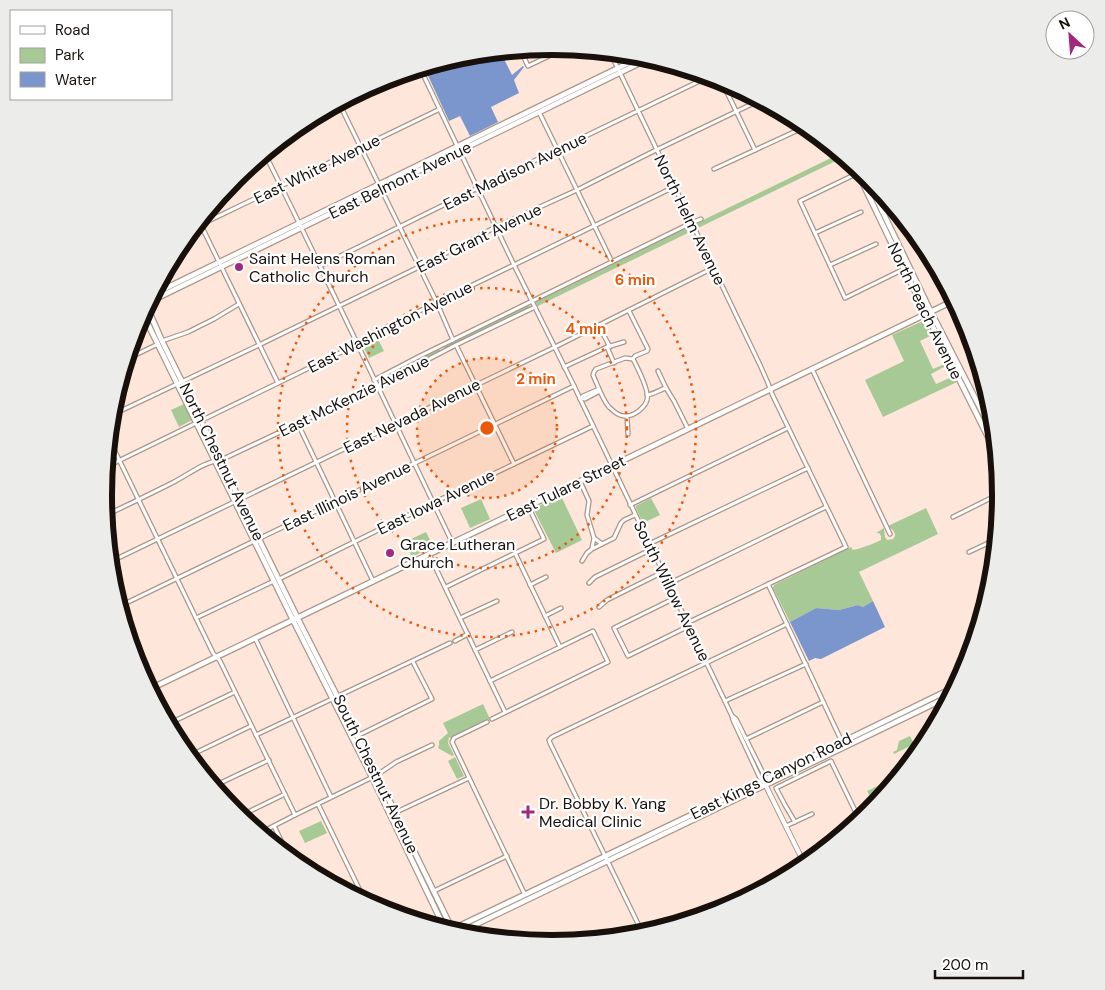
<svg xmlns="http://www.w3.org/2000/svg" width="1105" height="990" font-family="'DM Sans',sans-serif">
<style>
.green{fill:#a6c995}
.water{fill:#7a96cd}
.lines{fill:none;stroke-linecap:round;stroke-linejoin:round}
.minor-casing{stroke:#ab968a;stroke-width:5.5}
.tertiary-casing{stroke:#ab968a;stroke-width:6}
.secondary-casing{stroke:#ab968a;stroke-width:7}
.minor{stroke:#fff;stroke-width:3}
.tertiary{stroke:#fff;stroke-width:4}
.secondary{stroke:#fff;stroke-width:4.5}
.ring{fill:none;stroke:#e8590c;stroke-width:2.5;stroke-dasharray:2.5 5}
.poi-dot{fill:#a1287e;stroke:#fff;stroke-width:2}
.labels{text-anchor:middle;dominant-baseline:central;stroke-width:4.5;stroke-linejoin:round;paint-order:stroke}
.street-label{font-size:16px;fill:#17100b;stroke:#fff}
.poi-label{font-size:16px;fill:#17100b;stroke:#fff;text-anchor:start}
.rim{fill:none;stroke:#17100b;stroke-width:6}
.centre{fill:#e8590c;stroke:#fff;stroke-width:2.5}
.ring-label{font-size:15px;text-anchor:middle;font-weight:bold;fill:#e8590c;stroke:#fff;stroke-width:4.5;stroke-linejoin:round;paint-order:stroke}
</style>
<rect width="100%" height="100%" fill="#fee7da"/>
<g class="green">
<polygon points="829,145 844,157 698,228 695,224 835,156"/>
<polygon points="688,227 690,227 692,231 540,305 538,306 536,303 536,300"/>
<polygon points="527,305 530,306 529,308 445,349 444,348 445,345"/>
<polygon points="923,321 926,323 932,335 920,341 933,369 947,363 948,365 931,374 936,384 954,376 957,382 883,417 865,380 904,361 892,335"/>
<polygon points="377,337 384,351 369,358 363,346"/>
<polygon points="437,349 440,350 440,353 380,382 415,361"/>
<polygon points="184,404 192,420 179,427 171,410"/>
<polygon points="561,496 582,540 556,553 534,510 534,508"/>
<polygon points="651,498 660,515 643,523 636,508 636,506"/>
<polygon points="481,499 490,519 470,528 461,508"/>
<path d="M 926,508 L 938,534 L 859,572 L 873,601 L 863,607 L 858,605 L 839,610 L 816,608 L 790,622 L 773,588 L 774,585 L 851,547 L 853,550 C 862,548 873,544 881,540 L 881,536 L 879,533 L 876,533 L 884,528 L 885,537 L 887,540 L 893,539 L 895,536 C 895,530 892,530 888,526 Z"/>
<polygon points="426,532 433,546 412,557 408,549 412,547 409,540"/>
<polygon points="483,704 490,719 451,739 449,737 448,743 454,755 452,756 438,748 439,745 439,741 448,733 443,723"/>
<polygon points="910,736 914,744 894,754 893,752 897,750 899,741"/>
<polygon points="455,757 464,776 457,779 448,761"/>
<polygon points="901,775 875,806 867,791"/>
<polygon points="321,821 327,833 305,843 299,831"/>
</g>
<g class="water">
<polygon points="500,51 512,75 523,66 524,67 514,80 519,93 491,107 498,122 470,136 460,116 449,121 424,67 465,55"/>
<polygon points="873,601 885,627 821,659 815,658 809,661 790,622 816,608 839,610 858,605 863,607"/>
</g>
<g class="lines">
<defs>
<g id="minor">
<polyline points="520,49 528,66 566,48"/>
<polyline points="610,52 760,365 768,383 772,394 846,547 687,623"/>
<polyline points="420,68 514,265 574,386 732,716"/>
<polyline points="721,80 755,150"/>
<polyline points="339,103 437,303 453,340"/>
<polyline points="539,112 612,262"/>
<polyline points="289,133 421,70"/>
<path d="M 265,154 C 329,282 390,413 452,542"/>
<polyline points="714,169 807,126"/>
<polyline points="858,173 800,201 845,298 904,269"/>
<polyline points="874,194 881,191"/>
<polyline points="878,202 879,198 884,195"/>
<polyline points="199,221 278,383"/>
<polyline points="194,228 440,109"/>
<polyline points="815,233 861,212"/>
<polyline points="830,265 876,244"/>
<polyline points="320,266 478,188 710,76"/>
<polyline points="629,311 648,349 647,351 635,356 633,359"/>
<polyline points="602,332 610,347"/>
<polyline points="162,341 188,332 214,319 239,304"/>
<polyline points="456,345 514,464"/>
<polyline points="607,347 624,342"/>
<path d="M 625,358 L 633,359 C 637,367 650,391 647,400 C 645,407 635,416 626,416 C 620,417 613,411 609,407 C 602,399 598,386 593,375 L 594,372 L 596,369 Z"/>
<polyline points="127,359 158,344"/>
<polyline points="564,367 607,347 614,363"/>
<polyline points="812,369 890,534"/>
<polyline points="658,371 666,388"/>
<polyline points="374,380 420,356 691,223 701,219"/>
<path d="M 647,395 C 654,394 659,390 666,388 L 674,401 L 688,429"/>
<polyline points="582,398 585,399 598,392 599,390"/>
<polyline points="580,399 583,396 597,390 599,390"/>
<polyline points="112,415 259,345 419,267 496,227 577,190 654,151 752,104 765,102"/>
<polyline points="627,417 628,434"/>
<polyline points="298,424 373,581"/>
<polyline points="109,439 213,653 220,661 295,815"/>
<polyline points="106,467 354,346 368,336 674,187"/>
<polyline points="580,481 589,501 587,515 594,538"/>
<polyline points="630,505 788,428"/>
<path d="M 106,515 C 128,505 150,494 172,483 C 188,475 203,462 221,460 L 377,386 L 456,345 L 535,307"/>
<polyline points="953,517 1001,493"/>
<polyline points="649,544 808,468"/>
<polyline points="592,548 594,538 602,544"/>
<polyline points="969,552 997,539"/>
<polyline points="515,553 560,647"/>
<polyline points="429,554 505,712"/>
<polyline points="582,561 587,553 592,549 614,538 621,523 624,520 635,515"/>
<polyline points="110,562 555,347 713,268"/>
<polyline points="279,579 433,503 593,426"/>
<polyline points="589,583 595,577 652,549"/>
<polyline points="668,584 826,507"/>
<polyline points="768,584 842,742"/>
<polyline points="530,585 546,577"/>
<polyline points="446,587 544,539 528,506"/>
<polyline points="675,598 614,628 628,656 689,626"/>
<polyline points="120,606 574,386"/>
<polyline points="599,607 607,600 663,572"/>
<polyline points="545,616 561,608"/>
<polyline points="196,618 274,581"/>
<polyline points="460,618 497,601"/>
<polyline points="255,638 331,797"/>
<polyline points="455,641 468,634"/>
<polyline points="475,650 512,632"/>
<polyline points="490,681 593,631 608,662 492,719"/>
<polyline points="725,701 806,664"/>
<polygon points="732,716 736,719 764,775 763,780 760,778 733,720"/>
<polyline points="487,722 454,738 452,742 525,895"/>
<polyline points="168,724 235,692"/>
<polyline points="936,725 935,723 937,723"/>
<polyline points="256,735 450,643"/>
<polyline points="357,736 432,699 413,662"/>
<polyline points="746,739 823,702"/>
<polyline points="189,756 251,726"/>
<polyline points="214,786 269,760"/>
<polyline points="318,804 365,901"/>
<polyline points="390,815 469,778"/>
<polyline points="240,816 285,794"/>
<polyline points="795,822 785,805 776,788 831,761 860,821"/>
<polyline points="274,826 288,855"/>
<polyline points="786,826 812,814"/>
<polyline points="260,833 295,815 377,775 396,762 432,745"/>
<polyline points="434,891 507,856"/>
<polyline points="643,934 550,743 549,740 552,737 787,624"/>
</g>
<polyline id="tertiary" points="763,780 805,865"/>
<g id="secondary">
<polyline points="854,165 904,269 998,457"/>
<polyline points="864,173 928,306 996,439"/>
<polyline points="154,294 643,56"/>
<polyline points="149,302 650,58"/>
<polyline points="147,307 162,341 300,623 377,775 453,931"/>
<polyline points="143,314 293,620 372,777 445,929"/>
<polyline points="150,689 955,300"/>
<polyline points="451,930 758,783 957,686"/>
<polyline points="458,933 952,695"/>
</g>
</defs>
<use href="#minor" class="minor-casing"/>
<use href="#tertiary" class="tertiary-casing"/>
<use href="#secondary" class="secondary-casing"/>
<use href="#minor" class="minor"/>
<use href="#tertiary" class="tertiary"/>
<use href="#secondary" class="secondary"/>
</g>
<circle cx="487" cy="428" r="70" fill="#e8590c" fill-opacity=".12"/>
<g class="ring">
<circle cx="487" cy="428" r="70"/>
<circle cx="487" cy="428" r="140"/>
<circle cx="487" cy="428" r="209"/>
</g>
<g class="poi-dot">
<circle cx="239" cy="267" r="5"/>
<circle cx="390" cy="553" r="5"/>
<path d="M525.5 804.5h5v5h5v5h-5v5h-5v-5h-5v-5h5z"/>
</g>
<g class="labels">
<g class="street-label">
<text transform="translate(317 169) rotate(-26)">East White Avenue</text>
<text transform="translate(515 171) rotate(-26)">East Madison Avenue</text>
<text transform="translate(400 180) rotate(-26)">East Belmont Avenue</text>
<text transform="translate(690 220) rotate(64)">North Helm Avenue</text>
<text transform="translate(479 238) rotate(-26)">East Grant Avenue</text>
<text transform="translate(925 311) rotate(64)">North Peach Avenue</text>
<text transform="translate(390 327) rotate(-27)">East Washington Avenue</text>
<text transform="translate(354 396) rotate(-26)">East McKenzie Avenue</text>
<text transform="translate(412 416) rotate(-26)">East Nevada Avenue</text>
<text transform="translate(222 462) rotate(64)">North Chestnut Avenue</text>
<text transform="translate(566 488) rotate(-26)">East Tulare Street</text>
<text transform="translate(347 496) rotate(-26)">East Illinois Avenue</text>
<text transform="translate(436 502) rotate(-26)">East Iowa Avenue</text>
<text transform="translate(672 591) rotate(64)">South Willow Avenue</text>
<text transform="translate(376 774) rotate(64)">South Chestnut Avenue</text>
<text transform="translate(771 776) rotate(-26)">East Kings Canyon Road</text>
</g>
<g class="poi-label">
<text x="249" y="258">Saint Helens Roman<tspan x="249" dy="18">Catholic Church</tspan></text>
<text x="400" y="544">Grace Lutheran<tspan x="400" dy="18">Church</tspan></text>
<text x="539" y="803">Dr. Bobby K. Yang<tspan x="539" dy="18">Medical Clinic</tspan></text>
</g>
</g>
<path d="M0 0H1105V990H0ZM112 495a440 440 0 1 1 880 0a440 440 0 1 1-880 0Z" fill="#ececeb" fill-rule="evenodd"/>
<path class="rim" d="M112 495a440 440 0 1 1 880 0a440 440 0 1 1-880 0Z"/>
<circle cx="487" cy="428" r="8" class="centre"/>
<g class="ring-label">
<text x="635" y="285">6 min</text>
<text x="586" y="334">4 min</text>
<text x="536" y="384">2 min</text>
</g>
<rect x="10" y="10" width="162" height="90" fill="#ffffff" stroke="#a29f9d"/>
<rect x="20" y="26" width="25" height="8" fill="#ffffff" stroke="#a29f9d"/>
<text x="55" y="35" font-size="15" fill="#17100b">Road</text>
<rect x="20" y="48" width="25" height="15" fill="#a6c995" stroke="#a29f9d"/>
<text x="55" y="60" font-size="15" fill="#17100b">Park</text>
<rect x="20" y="72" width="25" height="15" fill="#7a96cd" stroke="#a29f9d"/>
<text x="55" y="85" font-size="15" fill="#17100b">Water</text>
<g transform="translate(1070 35) rotate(334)"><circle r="24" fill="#ffffff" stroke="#a29f9d"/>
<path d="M0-4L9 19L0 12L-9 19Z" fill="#a1287e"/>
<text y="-8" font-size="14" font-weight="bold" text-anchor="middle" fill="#17100b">N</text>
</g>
<path d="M935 970v8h88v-8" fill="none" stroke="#17100b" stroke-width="2.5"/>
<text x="942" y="970" font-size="15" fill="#17100b" stroke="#ffffff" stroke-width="4" paint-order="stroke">200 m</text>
</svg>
